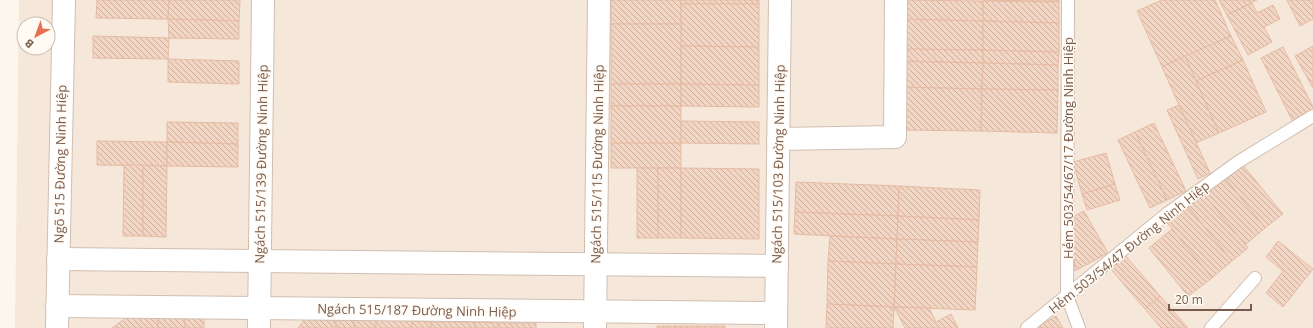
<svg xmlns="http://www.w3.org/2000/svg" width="1313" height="328" font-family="'Open Sans',sans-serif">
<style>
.residential{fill:#f5e8da;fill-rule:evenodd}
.building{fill:url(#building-back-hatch);stroke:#e6bba3}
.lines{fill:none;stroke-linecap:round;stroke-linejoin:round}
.service-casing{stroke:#d1beb0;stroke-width:14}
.minor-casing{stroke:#d1beb0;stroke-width:24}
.service{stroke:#fff;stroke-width:12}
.minor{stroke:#fff;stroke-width:22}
.labels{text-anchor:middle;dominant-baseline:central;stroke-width:3;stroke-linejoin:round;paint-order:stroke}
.street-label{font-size:13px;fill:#7a5c4d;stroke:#fffaf3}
</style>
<defs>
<pattern id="building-back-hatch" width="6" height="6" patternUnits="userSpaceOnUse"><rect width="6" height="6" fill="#f3d5c3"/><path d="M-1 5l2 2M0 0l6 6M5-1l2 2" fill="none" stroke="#cab0a1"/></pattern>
</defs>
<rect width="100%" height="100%" fill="#fdf6ec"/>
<path class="residential" d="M 19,0 L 1313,0 L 1313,328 L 15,328 ZM 24,24 L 48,24 L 48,48 L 24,48 Z"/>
<g class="building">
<polygon points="97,0 169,0 168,19 96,18"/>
<polygon points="169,0 240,0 239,21 168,19"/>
<rect x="611" y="0" width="70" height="24"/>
<rect x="681" y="0" width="78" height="4"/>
<polygon points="899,0 983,1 983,21 899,19"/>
<polygon points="983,0 1059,0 1059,2"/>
<polygon points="1162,0 1215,0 1231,36 1162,67 1137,11"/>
<polygon points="1219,0 1257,0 1227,15"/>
<polygon points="1287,0 1313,0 1313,19 1300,26"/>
<polygon points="983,1 1059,2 1059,23 983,21"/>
<polygon points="1252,3 1257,13 1273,5 1280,19 1264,27 1272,42 1248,55 1227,15"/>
<polygon points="681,4 759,4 759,47 681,46"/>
<polygon points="168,19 239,21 239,39 169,38"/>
<polygon points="899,19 983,21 983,50 898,49"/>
<polygon points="983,21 1059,23 1059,52 983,50"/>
<rect x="611" y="24" width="70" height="60"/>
<polygon points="93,36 169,38 168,59 93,58"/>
<polygon points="1231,36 1243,60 1196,81 1185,56"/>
<polygon points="681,46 759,47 759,85 681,84"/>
<polygon points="1313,46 1313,88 1295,56"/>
<polygon points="1283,47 1313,107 1313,112 1293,122 1261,58"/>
<polygon points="898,49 983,50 983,63 898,61"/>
<polygon points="983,50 1059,52 1058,65 983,63"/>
<polygon points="1185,56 1219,133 1196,143 1162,67"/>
<polygon points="168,59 239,61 239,84 168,82"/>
<polygon points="1243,60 1266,112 1219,133 1196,81"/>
<polygon points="898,61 983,63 982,89 898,87"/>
<polygon points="983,63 1058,65 1058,90 982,89"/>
<rect x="611" y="84" width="70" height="22"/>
<polygon points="681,84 759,85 759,107 681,106"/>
<polygon points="898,87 982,89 981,131 897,130"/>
<polygon points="982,89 1058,90 1057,133 981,131"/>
<polygon points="1179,105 1210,173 1198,179 1167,110"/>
<rect x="611" y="106" width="70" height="37"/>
<polygon points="681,121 759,122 759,144 681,143"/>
<polygon points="167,122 238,123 238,144 167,142"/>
<polygon points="1154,123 1186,191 1167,200 1135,132"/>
<polygon points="1135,132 1167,200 1150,208 1118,140"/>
<polygon points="97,141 167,142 167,166 97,165"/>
<polygon points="167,142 238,144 238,167 167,166"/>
<rect x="611" y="143" width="70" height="25"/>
<polygon points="1106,153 1115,184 1082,194 1073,162"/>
<polygon points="1242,164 1283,214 1265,228 1225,178"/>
<polygon points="124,165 143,165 143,236 123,236"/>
<polygon points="143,165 167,166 166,237 143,236"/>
<rect x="637" y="168" width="21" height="70"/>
<rect x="658" y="168" width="23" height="70"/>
<polygon points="681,168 759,169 759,239 681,238"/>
<polygon points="1225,178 1265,228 1245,245 1204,195"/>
<polygon points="796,182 899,186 898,216 795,212"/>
<polygon points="1115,184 1120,200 1087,210 1082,194"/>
<polygon points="899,186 980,190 979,220 898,216"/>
<polygon points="1201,191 1248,248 1232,261 1186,204"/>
<polygon points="1186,204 1232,261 1212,278 1165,220"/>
<polygon points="1084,211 1108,253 1075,271 1071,218"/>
<polygon points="795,212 898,216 897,239 794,234"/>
<polygon points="898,216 979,220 978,242 897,239"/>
<polygon points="1172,229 1212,278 1188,296 1149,248"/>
<polygon points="830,236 897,239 896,264 828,261"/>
<polygon points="897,239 978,242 977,267 896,264"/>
<polygon points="1278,241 1313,269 1283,307 1266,293 1283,271 1266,257"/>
<polygon points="1124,254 1160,296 1145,309 1109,267"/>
<polygon points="828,261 896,264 894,307 827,304"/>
<polygon points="896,264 977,267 975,310 894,307"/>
<polygon points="1160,296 1188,328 1161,328 1145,309"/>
<polygon points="827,304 894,307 893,328 826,328"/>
<polygon points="894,307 929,308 936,322 951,314 958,328 905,328"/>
<polygon points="158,316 158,328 112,328 127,317"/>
<rect x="158" y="316" width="27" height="12"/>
<rect x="185" y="316" width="19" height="12"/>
<polygon points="1056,316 1063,328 1036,328"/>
<polygon points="305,319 336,320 336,328 298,328"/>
<rect x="336" y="320" width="18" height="8"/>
<rect x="354" y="320" width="22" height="8"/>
<polygon points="376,320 412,321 412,328 376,328"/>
<polygon points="412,321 431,322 431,328 412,328"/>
<rect x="431" y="322" width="44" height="6"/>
<polygon points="475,322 498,323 498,328 475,328"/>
<rect x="498" y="323" width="38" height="5"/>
<rect x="657" y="326" width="18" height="2"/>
<rect x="675" y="326" width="22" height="2"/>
<rect x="697" y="326" width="28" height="2"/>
</g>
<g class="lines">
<defs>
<g id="service">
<polyline points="1068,0 1067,296 1079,328"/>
<polyline points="1027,328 1168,213 1238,162 1313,116"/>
<polyline points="1211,328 1255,278"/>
</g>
<g id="minor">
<polyline points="778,139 895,137 896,0"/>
<polyline points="58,259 777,266"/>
<polyline points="57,306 776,313"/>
<polyline points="57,328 64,0"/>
<polyline points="259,328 263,0"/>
<polyline points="595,328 599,0"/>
<polyline points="776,328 780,0"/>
</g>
</defs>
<use href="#service" class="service-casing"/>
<use href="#minor" class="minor-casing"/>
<use href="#service" class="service"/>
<use href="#minor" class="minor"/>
</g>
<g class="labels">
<g class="street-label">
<text transform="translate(1068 148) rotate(-90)">Hẻm 503/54/67/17 Đường Ninh Hiệp</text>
<text transform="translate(60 164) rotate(-89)">Ngõ 515 Đường Ninh Hiệp</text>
<text transform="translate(261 164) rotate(-89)">Ngách 515/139 Đường Ninh Hiệp</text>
<text transform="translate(597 164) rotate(-89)">Ngách 515/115 Đường Ninh Hiệp</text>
<text transform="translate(778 164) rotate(-89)">Ngách 515/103 Đường Ninh Hiệp</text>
<text transform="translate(1129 247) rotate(-39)">Hẻm 503/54/47 Đường Ninh Hiệp</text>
<text transform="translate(417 310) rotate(1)">Ngách 515/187 Đường Ninh Hiệp</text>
</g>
</g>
<g transform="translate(36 36) rotate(221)"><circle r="19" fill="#fffaf3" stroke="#cabbb1"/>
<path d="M0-3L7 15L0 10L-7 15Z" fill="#e76f51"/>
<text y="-6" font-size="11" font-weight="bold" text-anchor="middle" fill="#7a5c4d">B</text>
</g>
<path d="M1169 304v6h82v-6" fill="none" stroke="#7a5c4d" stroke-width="2"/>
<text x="1175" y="304" font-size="12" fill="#7a5c4d" stroke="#fffaf3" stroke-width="3" paint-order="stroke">20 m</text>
</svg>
